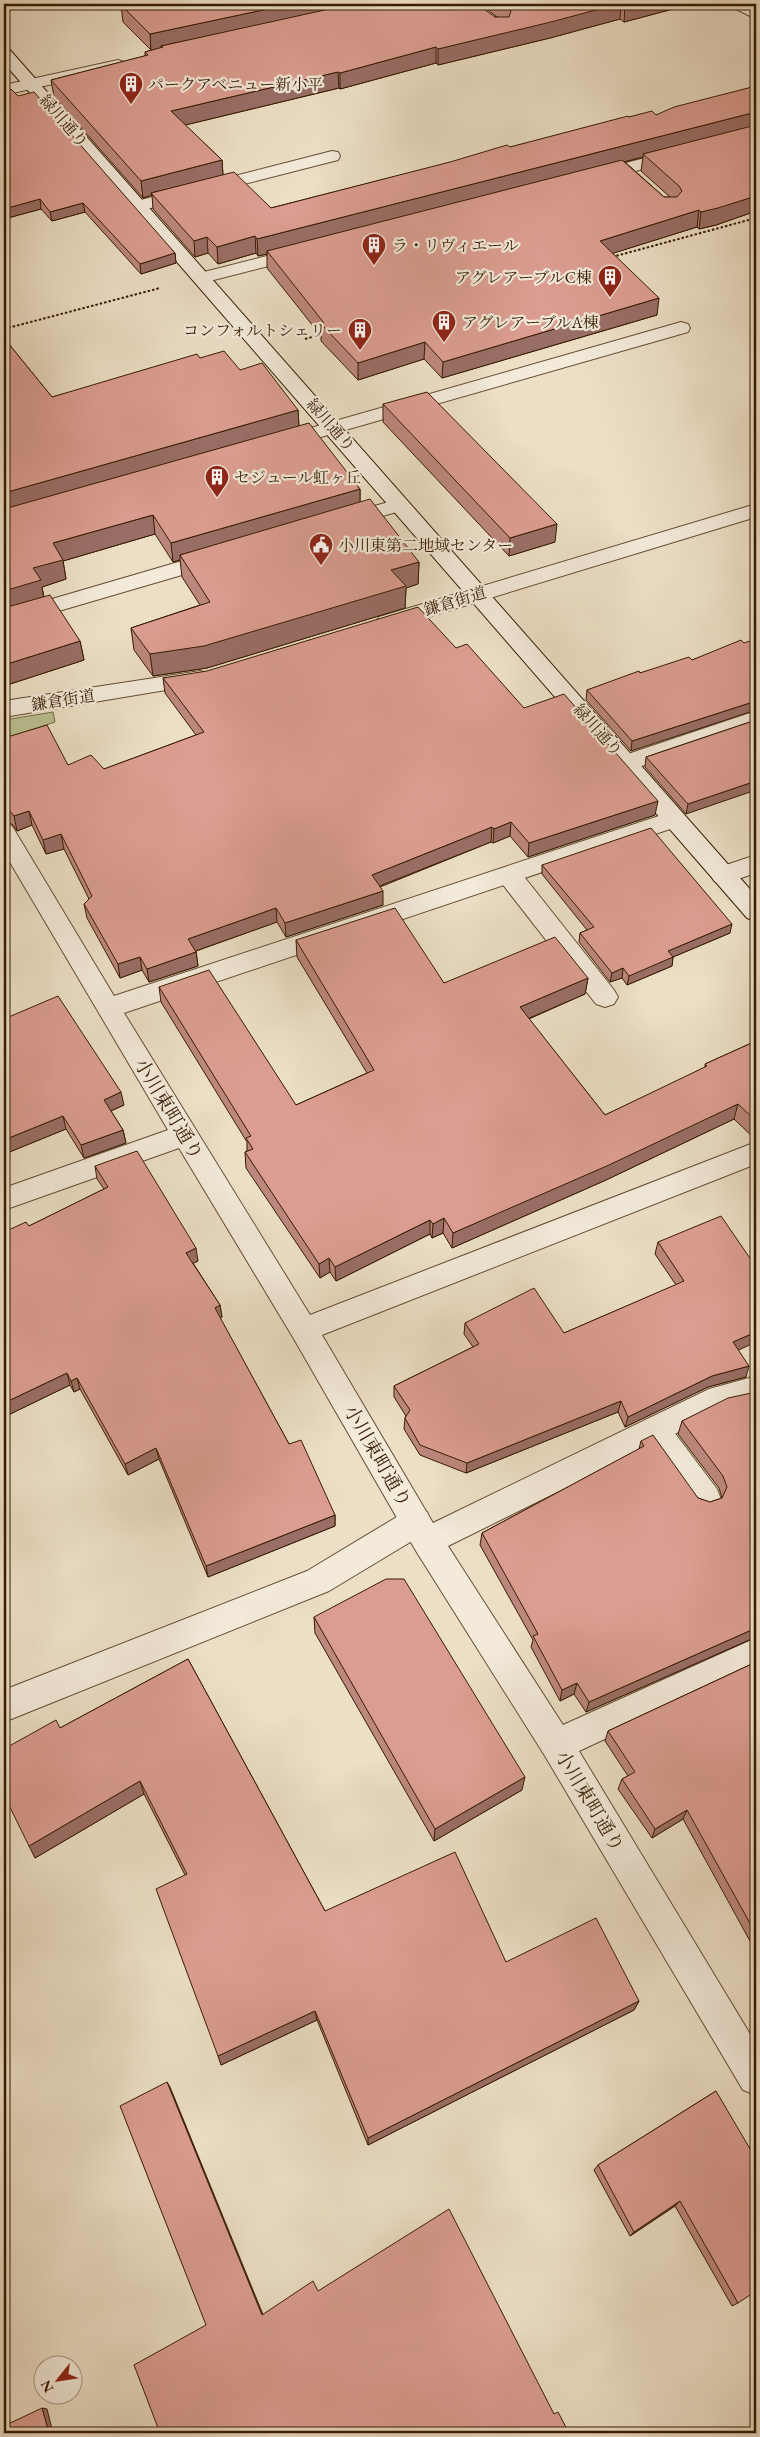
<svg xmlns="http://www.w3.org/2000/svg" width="760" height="2437" font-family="'EB Garamond','Noto Serif JP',serif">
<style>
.green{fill:#bac193;stroke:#786e4a}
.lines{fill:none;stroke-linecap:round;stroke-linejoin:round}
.lane-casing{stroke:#644c32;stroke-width:2}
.street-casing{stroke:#644c32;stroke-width:2}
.secondary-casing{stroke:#371b00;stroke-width:2}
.path{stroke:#371b00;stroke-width:2;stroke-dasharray:2.5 2;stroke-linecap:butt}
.lane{fill:#f3eada;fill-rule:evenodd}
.street{fill:#f3eada;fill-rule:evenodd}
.secondary{fill:#f3eada;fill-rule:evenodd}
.wall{fill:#bc877d;stroke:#371b00;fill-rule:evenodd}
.shaded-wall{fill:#996e66;stroke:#371b00}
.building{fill:#db9d91;stroke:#371b00}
.labels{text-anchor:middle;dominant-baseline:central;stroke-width:4.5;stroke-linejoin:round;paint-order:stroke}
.far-poi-label{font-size:16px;fill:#371b00;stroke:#f3eada;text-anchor:start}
.far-street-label{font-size:16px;fill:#371b00;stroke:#f3eada}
.street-label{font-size:19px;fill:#371b00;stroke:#f3eada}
</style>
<rect width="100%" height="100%" fill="#ecdfc6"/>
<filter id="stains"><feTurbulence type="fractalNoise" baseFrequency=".004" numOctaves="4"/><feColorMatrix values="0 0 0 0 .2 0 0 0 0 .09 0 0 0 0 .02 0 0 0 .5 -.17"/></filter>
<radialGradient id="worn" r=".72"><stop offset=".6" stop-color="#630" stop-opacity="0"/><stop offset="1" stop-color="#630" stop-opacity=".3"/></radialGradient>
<polygon class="green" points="53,712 55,722 4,739 4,720"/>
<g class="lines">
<defs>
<g id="lane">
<polygon points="332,151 338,152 340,156 338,160 139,211 133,210 130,206 133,202"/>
<polygon points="756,855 756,873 723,884 714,881 711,875 714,869"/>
<polygon points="509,866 518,869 614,990 618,997 614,1004 605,1007 596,1004 500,881 497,875 500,869"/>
<polygon points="655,1416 665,1420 717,1489 721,1499 717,1509 706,1513 695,1509 645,1438 640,1429 645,1420"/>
<polygon points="416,1508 427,1512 431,1522 427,1532 329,1591 4,1722 4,1690 307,1571 405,1512"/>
</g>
<g id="street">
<polygon points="729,4 748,4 756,8 756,19 732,7"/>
<polygon points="118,60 124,62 126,65 124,68 4,95 4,85"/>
<polygon points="677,150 683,151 685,155 683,159 596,181 590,180 587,176 590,172"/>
<polygon points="302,247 308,248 311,252 308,256 202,283 196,282 193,278 196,274"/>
<polygon points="681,322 688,324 690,328 688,332 286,447 279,449 272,447 269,443 272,439"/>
<polygon points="400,499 407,501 410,505 407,509 344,527 337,526 334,521 337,516"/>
<polygon points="756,504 756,517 395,627 387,629 379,627 376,622 379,617"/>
<polygon points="216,551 223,553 226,558 223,563 4,627 4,613"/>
<polygon points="200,671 208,673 211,678 208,683 4,717 4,701"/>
<polygon points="756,711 756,727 627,771 619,769 616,763 619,757"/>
<polygon points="674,811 682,813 686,819 682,825 124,1013 310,1315 756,1142 756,1164 322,1335 433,1523 709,1389 756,1376 756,1402 723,1410 448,1546 563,1725 756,1638 756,1669 579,1751 756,2044 756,2095 743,2090 545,1756 416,1551 294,1339 179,1148 4,1210 4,1188 168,1130 4,852 4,824 12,826 114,996"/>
</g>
<polygon id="secondary" points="4,48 10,50 756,896 756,921 747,918 4,63"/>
</defs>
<use href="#lane" class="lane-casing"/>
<use href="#street" class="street-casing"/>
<use href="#secondary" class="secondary-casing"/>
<g class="path">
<polyline points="612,257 756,218"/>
<polyline points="4,329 160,288"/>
<polyline points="305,339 323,334"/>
</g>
<use href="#lane" class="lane"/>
<use href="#street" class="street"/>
<use href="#secondary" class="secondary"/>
</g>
<g class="wall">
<path d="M 480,4 L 692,4 L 624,22 L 620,19 L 550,38 L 438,65 L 436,63 L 340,89 L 339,88 L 185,125 L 222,160 L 223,175 L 271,208 L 629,117 L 656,115 L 756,86 L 756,211 L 716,225 L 699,229 L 697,227 L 613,253 L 657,315 L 442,378 L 424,359 L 358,380 L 321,341 L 321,336 L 267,268 L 267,254 L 258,256 L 256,253 L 218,264 L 208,253 L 195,257 L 153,209 L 152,195 L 143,198 L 54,97 L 51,80 L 145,56 L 145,52 L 151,50 L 123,22 L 121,5 L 497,17 ZM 643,157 L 641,171 L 670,197 L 664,197 L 625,162 Z"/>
<polygon points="4,91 18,96 175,253 176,263 141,274 85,212 52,221 41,209 4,219"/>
<polygon points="4,338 52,397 200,358 240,370 298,410 299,426 360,489 360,502 419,562 418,584 406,588 405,608 207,668 153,676 134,650 131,628 200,605 182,577 180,560 173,562 155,534 63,561 66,579 42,587 44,597 80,641 84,660 4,686"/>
<polygon points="383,404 555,542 509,556 383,422"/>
<polygon points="744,643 631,751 586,700 587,690 640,673 692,660"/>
<polygon points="456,648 524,708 655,815 528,857 510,836 493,843 491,842 380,887 383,905 286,937 277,922 196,951 198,966 149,982 142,970 120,978 87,918 84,904 89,899 64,849 46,854 32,825 17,831 12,824 4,823 4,738 68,765 104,769 196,735 165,693 163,678"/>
<polygon points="756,720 686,814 645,767 646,757"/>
<polygon points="542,865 730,933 673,957 672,966 627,985 622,978 610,982 579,942 580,933 587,930 542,874"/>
<polygon points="296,940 444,983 588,978 585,994 529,1019 605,1115 705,1068 705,1064 756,1041 756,1140 734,1119 606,1180 452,1248 443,1233 432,1238 430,1234 336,1281 330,1272 320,1278 246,1168 245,1152 247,1151 247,1142 161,1002 159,987 296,1105 367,1073 297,957"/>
<polygon points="4,1019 124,1105 111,1111 123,1130 126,1143 84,1158 66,1129 7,1153 4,1148"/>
<polygon points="95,1166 198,1261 193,1263 220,1305 222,1317 220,1318 289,1444 335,1515 335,1526 208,1577 159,1459 128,1475 80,1389 74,1392 70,1385 4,1417 4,1232 29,1226 104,1189 97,1179"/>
<polygon points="658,1242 738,1350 746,1377 708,1387 625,1427 618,1412 466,1473 420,1455 404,1429 405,1418 406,1416 394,1397 394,1386 473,1347 464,1334 465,1323 564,1333 676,1285 655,1254"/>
<polygon points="756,1392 756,1637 586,1712 574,1694 560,1701 531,1647 533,1640 480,1545 482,1533 639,1449 641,1441 698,1498 710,1502 722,1498 719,1488 678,1434 682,1421"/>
<polygon points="314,1617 522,1790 434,1841 315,1633"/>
<polygon points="188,1659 325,1911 506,1962 639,2001 634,2010 368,2145 317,2020 221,2065 185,1875 144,1794 35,1858 60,1728"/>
<polygon points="756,1662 756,1952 683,1819 652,1838 618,1789 622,1779 628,1776 605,1741 608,1731"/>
<polygon points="716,2091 738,2303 732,2306 675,2206 630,2236 594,2170 598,2165"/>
</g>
<g class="shaded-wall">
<polygon points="291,4 364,4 161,46 161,49 151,51 150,34"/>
<polygon points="618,4 621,4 620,19 550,38 438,65 438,49"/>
<polygon points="632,4 692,4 624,22 625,5"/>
<polygon points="436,47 436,63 340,89 340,73"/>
<polygon points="338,72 339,88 173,128 171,111"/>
<polygon points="756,112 756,128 643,154 643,157 268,253 267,251 267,254 258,256 257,239"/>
<polygon points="222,160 223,177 151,193 152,195 143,198 141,181"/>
<polygon points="756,196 756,211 716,225 699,229 701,212"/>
<polygon points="40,199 41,209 4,219 4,209"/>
<polygon points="83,203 85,212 52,221 50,212"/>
<polygon points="699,210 697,227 598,258 600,241"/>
<polygon points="255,236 256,253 218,264 217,247"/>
<polygon points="207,237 208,253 195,257 194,241"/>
<polygon points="175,253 176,263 141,274 140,264"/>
<polygon points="659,298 657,315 442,378 443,362"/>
<polygon points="425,342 424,359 358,380 358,363"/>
<polygon points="298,410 299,430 4,514 4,493"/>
<polygon points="360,489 360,509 180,555 180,560 173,562 171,543"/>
<polygon points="153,515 155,534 63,561 66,579 42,587 44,600 4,612 4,591 33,568 53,543"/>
<polygon points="557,524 555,542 509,556 510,538"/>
<polygon points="419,562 418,584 406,588 405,608 207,668 153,676 150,654 391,570"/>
<polygon points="80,641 84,660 4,686 4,665"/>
<polygon points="756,701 756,710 631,751 632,741"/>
<polygon points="756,781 756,790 686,814 688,804"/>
<polygon points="658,801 655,815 528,857 529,843"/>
<polygon points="29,811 32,825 17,831 14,816"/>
<polygon points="511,822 510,836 493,843 494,829"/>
<polygon points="492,827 491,842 372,889 372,875"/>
<polygon points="61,834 64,849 46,854 43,840"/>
<polygon points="383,891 383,905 286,937 285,923"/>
<polygon points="276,908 277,922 190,953 188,939"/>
<polygon points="732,924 730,933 673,957 672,966 627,985 629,976 668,951"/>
<polygon points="196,952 198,966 149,982 147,969"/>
<polygon points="140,957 142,970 120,978 118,964"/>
<polygon points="623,968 622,978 610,982 612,973"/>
<polygon points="588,978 585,994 518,1023 520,1007"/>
<polygon points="121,1092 124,1105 106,1113 104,1100"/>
<polygon points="738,1104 734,1119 606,1180 452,1248 453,1233"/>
<polygon points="63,1116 66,1129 7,1153 4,1140"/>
<polygon points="123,1130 126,1143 84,1158 81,1145"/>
<polygon points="444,1218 443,1233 432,1238 433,1224"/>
<polygon points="430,1220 430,1234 336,1281 335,1267"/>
<polygon points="196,1248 198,1261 188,1266 186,1253"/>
<polygon points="329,1258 330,1272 320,1278 319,1264"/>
<polygon points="220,1305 222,1317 216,1320 215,1308"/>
<polygon points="756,1332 756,1342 730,1354 733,1342"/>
<polygon points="749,1366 746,1377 708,1387 625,1427 628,1417 712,1376"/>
<polygon points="67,1373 70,1385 4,1417 4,1403"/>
<polygon points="77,1378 80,1389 74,1392 71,1381"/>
<polygon points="621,1401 618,1412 466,1473 467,1463"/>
<polygon points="156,1448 159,1459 128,1475 125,1464"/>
<polygon points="335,1515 335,1526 208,1577 206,1566"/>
<polygon points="756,1628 756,1637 586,1712 589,1702"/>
<polygon points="577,1683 574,1694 560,1701 562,1690"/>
<polygon points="525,1777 522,1790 434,1841 435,1829"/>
<polygon points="140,1781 144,1794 35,1858 29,1846"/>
<polygon points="687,1810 683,1819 652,1838 655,1829"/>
<polygon points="639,2001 634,2010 368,2145 368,2138"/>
<polygon points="315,2011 317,2020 221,2065 218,2056"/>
<polygon points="167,2082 170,2087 264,2317 262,2315"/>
<polygon points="680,2201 675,2206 630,2236 634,2232"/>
<polygon points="42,2408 47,2409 53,2433 49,2433"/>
</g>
<g class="building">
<polygon points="128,4 291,4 150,34 121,5"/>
<polygon points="352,4 477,4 495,17 509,17 511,11 501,4 618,4 551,22 438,49 436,47 340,73 338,72 171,111 222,160 141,181 51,80 148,55 145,52 163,47 161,46"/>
<polygon points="756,86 756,112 257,239 255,236 217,247 207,237 194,241 151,193 234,172 271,208 450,162 507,145 510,147 628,116 629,117 652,111 656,115 674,107"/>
<polygon points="11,89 18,96 34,92 175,253 140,264 83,203 50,212 40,199 4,209 4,91"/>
<polygon points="756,125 756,196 718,208 701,212 699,210 600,241 659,298 443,362 425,342 358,363 321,324 324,323 267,251 622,160 664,197 677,197 682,191 679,186 643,154"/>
<polygon points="4,338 52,397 197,354 200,358 224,351 240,370 262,363 298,410 4,493"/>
<polygon points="427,392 557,524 510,538 383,404"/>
<polygon points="309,423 360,489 171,543 153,515 53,543 63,560 33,568 41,580 4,591 4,509"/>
<polygon points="370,499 419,562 391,570 406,586 204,646 150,654 131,628 210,602 180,555"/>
<polygon points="50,595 80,641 4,665 4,608"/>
<polygon points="418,607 456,648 467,644 524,708 564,694 658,801 529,843 511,822 494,829 492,827 372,875 383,891 285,923 276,908 188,939 196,952 147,969 140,957 118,964 84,904 92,896 61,834 43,840 29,811 14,816 9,810 4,809 4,738 47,725 68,765 91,755 104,769 204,732 163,678 207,671"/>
<polygon points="756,639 756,701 632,741 587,690 639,671 640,673 689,657 692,660 741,640 744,643"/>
<polygon points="756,720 756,781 688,804 646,757"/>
<polygon points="651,828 732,924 668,951 673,957 629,976 623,968 612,973 580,933 594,927 542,865"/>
<polygon points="395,908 444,983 555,937 588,978 520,1007 605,1115 707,1066 705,1064 756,1041 756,1121 738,1104 609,1165 453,1233 444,1218 433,1224 430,1220 335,1267 329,1258 319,1264 245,1152 253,1149 246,1138 251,1136 159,987 209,970 296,1105 374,1070 296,940"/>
<polygon points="58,996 121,1092 104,1100 123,1130 81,1145 63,1116 4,1140 4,1019"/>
<polygon points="137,1151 196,1248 186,1253 220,1305 215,1308 289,1444 301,1440 335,1515 206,1566 156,1448 125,1464 77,1378 71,1381 67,1373 4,1403 4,1232 26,1222 29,1226 108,1187 95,1166"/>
<polygon points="721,1216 756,1267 756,1332 733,1342 749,1366 712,1376 628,1417 621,1401 467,1463 420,1445 405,1418 410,1410 394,1386 479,1344 465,1323 534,1288 564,1333 684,1281 658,1242"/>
<polygon points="756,1392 756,1628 589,1702 577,1683 562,1690 533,1636 538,1634 482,1533 644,1446 641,1441 653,1435 698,1498 710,1502 722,1498 727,1487 723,1476 682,1421 728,1398"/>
<polygon points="386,1579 404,1579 525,1777 435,1829 314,1617"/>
<polygon points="188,1659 325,1911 455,1852 506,1962 596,1918 639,2001 368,2138 315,2011 218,2056 156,1889 187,1874 140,1781 29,1846 4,1795 4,1749 56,1720 60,1728"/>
<polygon points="756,1662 756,1934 687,1810 655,1829 622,1779 635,1772 608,1731"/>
<polygon points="167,2082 262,2315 313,2281 318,2291 449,2209 554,2414 558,2412 569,2433 160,2433 134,2365 206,2325 120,2106"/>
<polygon points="716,2091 756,2159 756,2291 738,2303 680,2201 634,2232 598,2165"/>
<polygon points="42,2408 49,2433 4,2433 4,2426"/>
</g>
<defs>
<symbol id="building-pin" viewBox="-11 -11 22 30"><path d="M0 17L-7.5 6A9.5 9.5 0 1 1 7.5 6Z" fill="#8f2418" stroke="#f3eada"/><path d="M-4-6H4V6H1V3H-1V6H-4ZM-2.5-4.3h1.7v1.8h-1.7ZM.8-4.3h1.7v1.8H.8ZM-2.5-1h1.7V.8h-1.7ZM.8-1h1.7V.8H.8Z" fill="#fff"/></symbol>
<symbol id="civic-pin" viewBox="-11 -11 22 30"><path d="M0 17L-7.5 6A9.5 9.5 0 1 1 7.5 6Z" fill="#8f2418" stroke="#f3eada"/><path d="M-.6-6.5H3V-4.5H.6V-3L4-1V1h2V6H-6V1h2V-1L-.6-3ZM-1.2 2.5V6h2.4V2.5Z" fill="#fff"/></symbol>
</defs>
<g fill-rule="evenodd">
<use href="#building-pin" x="117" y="70" width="28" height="38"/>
<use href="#building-pin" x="360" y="231" width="28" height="38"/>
<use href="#building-pin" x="596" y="263" width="28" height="38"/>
<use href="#building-pin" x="430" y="308" width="28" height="38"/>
<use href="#building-pin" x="346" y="316" width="28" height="38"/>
<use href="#building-pin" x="203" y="463" width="28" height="38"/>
<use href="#civic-pin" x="307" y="531" width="28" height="38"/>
</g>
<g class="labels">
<g class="far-poi-label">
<text x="148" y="84">パークアベニュー新小平</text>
<text x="392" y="245">ラ・リヴィエール</text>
<text x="592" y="277" text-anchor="end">アグレアーブルC棟</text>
<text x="462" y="322">アグレアーブルA棟</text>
<text x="342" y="330" text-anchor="end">コンフォルトシェリー</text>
<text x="234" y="477">セジュール虹ヶ丘</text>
<text x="338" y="545">小川東第二地域センター</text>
</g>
<g class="far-street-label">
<text transform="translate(64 121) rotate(49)">緑川通り</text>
<text transform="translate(331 425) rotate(49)">緑川通り</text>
<text transform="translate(455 601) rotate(-17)">鎌倉街道</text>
<text transform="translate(63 700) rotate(-9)">鎌倉街道</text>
<text transform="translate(598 730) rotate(48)">緑川通り</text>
</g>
<g class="street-label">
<text transform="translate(169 1109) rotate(59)">小川東町通り</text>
<text transform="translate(378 1456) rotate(60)">小川東町通り</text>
<text transform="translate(590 1801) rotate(59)">小川東町通り</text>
</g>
</g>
<rect width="760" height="2437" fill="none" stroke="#ecdfc6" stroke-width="20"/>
<rect x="5" y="5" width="750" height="2427" fill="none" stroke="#371b00" stroke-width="2.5"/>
<rect x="10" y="10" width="740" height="2417" fill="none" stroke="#371b00"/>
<g transform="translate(58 2380) rotate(240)"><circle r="24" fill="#f3eada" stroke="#a89783"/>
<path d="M0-4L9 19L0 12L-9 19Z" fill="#8f2418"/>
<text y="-8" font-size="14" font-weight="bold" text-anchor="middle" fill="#371b00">N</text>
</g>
<rect width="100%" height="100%" filter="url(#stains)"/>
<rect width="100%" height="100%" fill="url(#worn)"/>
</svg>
